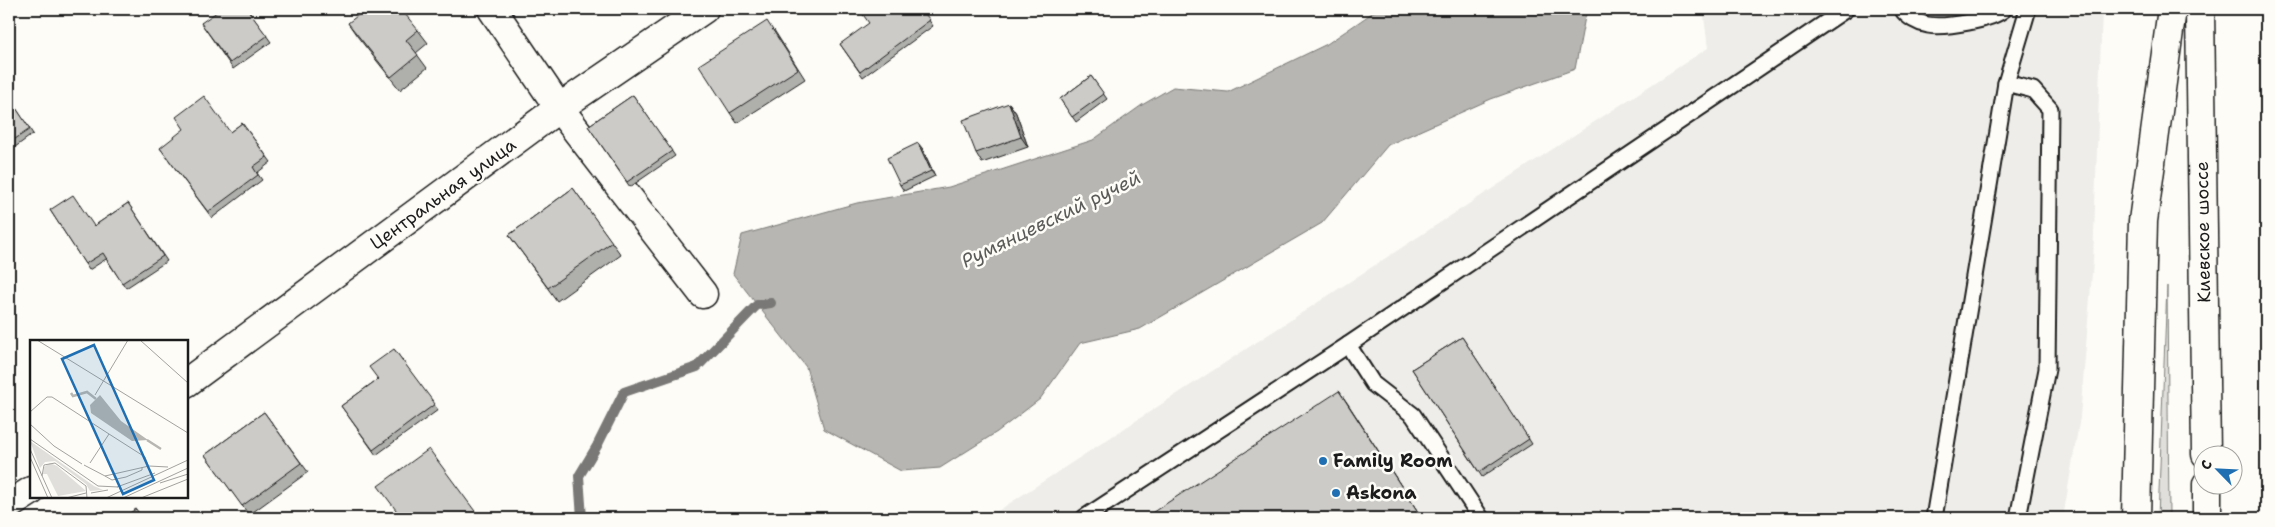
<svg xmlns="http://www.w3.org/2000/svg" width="2275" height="527" font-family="'Shantell Sans',sans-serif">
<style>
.built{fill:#eeede9}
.green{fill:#e0dfdb;stroke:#7e7e7c}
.water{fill:#b7b6b2;stroke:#797876}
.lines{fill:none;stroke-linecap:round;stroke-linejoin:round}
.stream{stroke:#797876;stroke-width:10}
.lane-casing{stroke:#1c1c1c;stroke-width:19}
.street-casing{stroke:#1c1c1c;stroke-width:31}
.secondary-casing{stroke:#1c1c1c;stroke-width:31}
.highway-casing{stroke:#1c1c1c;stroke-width:31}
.lane{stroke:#fdfcf7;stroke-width:15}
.street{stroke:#fdfcf7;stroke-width:28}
.secondary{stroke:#fdfcf7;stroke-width:28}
.highway{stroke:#fdfcf7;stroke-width:28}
.wall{fill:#afafac;stroke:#1c1c1c}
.shaded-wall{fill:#8f8e8c;stroke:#1c1c1c}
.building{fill:#cccbc8;stroke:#1c1c1c}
.poi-dot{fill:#1f6fb2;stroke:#fdfcf7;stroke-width:2}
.labels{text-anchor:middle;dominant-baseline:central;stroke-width:5;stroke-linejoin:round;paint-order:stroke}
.street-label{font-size:18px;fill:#1c1c1c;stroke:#fdfcf7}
.poi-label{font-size:18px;font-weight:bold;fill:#1c1c1c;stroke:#fdfcf7;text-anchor:start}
.water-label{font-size:19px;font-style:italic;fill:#5a5a58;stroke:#fdfcf7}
.inset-river{fill:none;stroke:#b7b6b2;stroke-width:2.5}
.inset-road{fill:none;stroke:#a3a29f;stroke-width:1}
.view{fill:#1f6fb2;fill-opacity:0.15;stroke:#1f6fb2;stroke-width:2.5}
.inset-edge{fill:none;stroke:#1c1c1c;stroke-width:2.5}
</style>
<rect width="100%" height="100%" fill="#fdfcf7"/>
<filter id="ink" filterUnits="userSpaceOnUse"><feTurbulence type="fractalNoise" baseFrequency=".02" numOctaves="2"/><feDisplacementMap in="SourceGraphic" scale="10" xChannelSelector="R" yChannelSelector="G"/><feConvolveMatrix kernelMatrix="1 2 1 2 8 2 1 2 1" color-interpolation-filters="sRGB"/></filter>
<g filter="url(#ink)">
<polygon class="built" points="1703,9 2102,9 2093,262 2080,417 2063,518 987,518 1708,48"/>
<polygon class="green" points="2167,286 2169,518 2158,518"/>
<polygon class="water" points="1378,9 1589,9 1585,17 1575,69 1491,99 1388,145 1322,223 1140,329 1080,343 1040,399 997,432 940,468 901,471 824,429 806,367 733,274 742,235 857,203 949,187 1093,140 1142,105 1173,87 1228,92 1327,44"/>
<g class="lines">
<polyline class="stream" points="582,518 579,476 597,446 624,392 697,367 757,305 771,303"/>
<defs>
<g id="lane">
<path d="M 1902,9 C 1907,17 1918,23 1928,25 C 1945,28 1992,20 2004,9"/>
<polyline points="2006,83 2033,90 2050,109 2047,369 2018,518"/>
<polyline points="1348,345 1846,9"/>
<polyline points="1084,518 1348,345 1373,384 1413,415 1481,518"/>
<polyline points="1934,518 2006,83 2028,9"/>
</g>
<g id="street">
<polyline points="492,9 559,108 703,294"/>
<polyline points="186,383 559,108 704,9"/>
<polyline points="9,505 31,491"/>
</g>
<polyline id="secondary" points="2136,518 2143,221 2172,9"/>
<g id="highway">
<polyline points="2200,9 2206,454"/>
<polyline points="2207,484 2207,518"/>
</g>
</defs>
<use href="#lane" class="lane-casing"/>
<use href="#street" class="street-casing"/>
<use href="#secondary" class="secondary-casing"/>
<use href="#highway" class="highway-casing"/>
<use href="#lane" class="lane"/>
<use href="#street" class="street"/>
<use href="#secondary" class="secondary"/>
<use href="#highway" class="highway"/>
</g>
<g class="wall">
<polygon points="247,9 271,42 233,69 201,23"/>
<polygon points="921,9 933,26 863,77 840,44"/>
<polygon points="348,23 418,30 428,43 416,53 427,68 400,90 357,36"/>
<polygon points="774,30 805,79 737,123 730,113"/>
<polygon points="1091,76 1107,99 1076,122 1060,99"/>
<polygon points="633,95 675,156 630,187 588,126"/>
<polygon points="12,102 33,134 11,150 9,147 9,104"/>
<polygon points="1009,103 1016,113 1028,147 982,163 976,153"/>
<polygon points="242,123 271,162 257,173 262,180 212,218 160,148 230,132"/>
<polygon points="922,148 935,176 904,191 900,185"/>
<polygon points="573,188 621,255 557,301 509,235"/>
<polygon points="128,203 167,261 126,288 106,259 89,270 50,210 94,226"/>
<polygon points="1462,337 1532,444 1482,477 1412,369"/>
<polygon points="394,349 438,410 376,455 341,406 378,379"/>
<polygon points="264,412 308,472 249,515 205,455"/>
</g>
<g class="shaded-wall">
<polygon points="1009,103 1016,113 1028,147 1021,137"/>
<polygon points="918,143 922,148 935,176 931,171"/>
<polygon points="1339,391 1348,404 1422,518"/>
</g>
<g class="building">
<polygon points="221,9 247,9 267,36 230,63 201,23"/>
<polygon points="366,9 401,9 418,30 406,40 418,55 391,77 348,23"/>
<polygon points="859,9 921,9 930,20 860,72 840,44 869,23"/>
<polygon points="767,21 798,69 730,113 699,65"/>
<polygon points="1091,76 1104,94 1072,117 1060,99"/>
<polygon points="633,95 672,151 627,182 588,126"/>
<polygon points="204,96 230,132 242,123 267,157 253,167 258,175 208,212 160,148 184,129 176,117"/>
<polygon points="12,102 30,129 9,143 9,104"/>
<polygon points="1009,103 1021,137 976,153 963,120"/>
<polygon points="918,143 931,171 900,185 887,158"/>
<polygon points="573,188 612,242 548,288 509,235"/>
<polygon points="73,195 94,226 128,203 163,256 122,283 103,253 85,264 50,210"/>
<polygon points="1462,337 1529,439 1479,472 1412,369"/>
<polygon points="394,349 435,404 373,450 341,406 378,379 369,367"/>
<polygon points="1339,391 1422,518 1144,518"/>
<polygon points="264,412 301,463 242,506 205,455"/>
<polygon points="429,449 480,518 402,518 378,486"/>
<polygon points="136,509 142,518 122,518"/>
</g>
</g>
<g class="poi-dot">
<circle cx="1323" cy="461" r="5"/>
<circle cx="1336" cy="493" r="5"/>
</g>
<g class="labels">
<g class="street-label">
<text transform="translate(443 194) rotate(-36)">Центральная улица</text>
<text transform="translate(2203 232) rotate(-91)">Киевское шоссе</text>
</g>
<g class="poi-label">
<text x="1333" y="461">Family Room</text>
<text x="1346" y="493">Askona</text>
</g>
<g class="water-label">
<text transform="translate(1051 219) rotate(-26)">Румянцевский ручей</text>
</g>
</g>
<g transform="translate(30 340)">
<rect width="158" height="158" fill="#fdfcf7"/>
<path d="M 0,101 L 64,146 L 73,150 L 60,151 L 56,144 L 25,121 L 15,122 L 10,128 ZM 20,123 L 27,126 L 56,151 L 28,156 L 17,134 L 13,134 L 14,127 Z" fill="#e0dfdb"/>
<path d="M 70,55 L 91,81 L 118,100 L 102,101 L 61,73 L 60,65 Z" fill="#b7b6b2"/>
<path class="inset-river" d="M 41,53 L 43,56 L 57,52 L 66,59M 117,100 L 131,109"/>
<path class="inset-road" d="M 7,0 L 158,93M 110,0 L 158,43M 65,55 L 98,0M 0,72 L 17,57 L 22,57 L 79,94 L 60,123M 0,84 L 24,106 L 52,124M 79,94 L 115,117 L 118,125M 0,99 L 68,146 L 88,147M 0,109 L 22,158M 0,117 L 18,158M 54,125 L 75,136 L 119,126 L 138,127M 12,136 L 14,125 L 25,123 L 56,146 L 57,158M 75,136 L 82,140 L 96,137 L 112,130 L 112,127M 130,143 L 158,134M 87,147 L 125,133M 61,153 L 78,150M 36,158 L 56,153M 76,158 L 158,120M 93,158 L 158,128M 111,158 L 158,139"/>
<path class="view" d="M 64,5 L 124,140 L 93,154 L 32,19 Z"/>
<rect width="158" height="158" class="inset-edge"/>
</g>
<rect width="2275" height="527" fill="none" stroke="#fdfcf7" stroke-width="30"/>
<rect x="15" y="15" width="2245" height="497" fill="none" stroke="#1c1c1c" stroke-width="2" filter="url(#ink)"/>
<g transform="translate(2218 470) rotate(294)"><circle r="24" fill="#fdfcf7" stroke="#a3a29f"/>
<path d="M0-4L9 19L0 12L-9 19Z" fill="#1f6fb2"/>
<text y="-8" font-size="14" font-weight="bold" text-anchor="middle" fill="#1c1c1c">С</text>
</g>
</svg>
